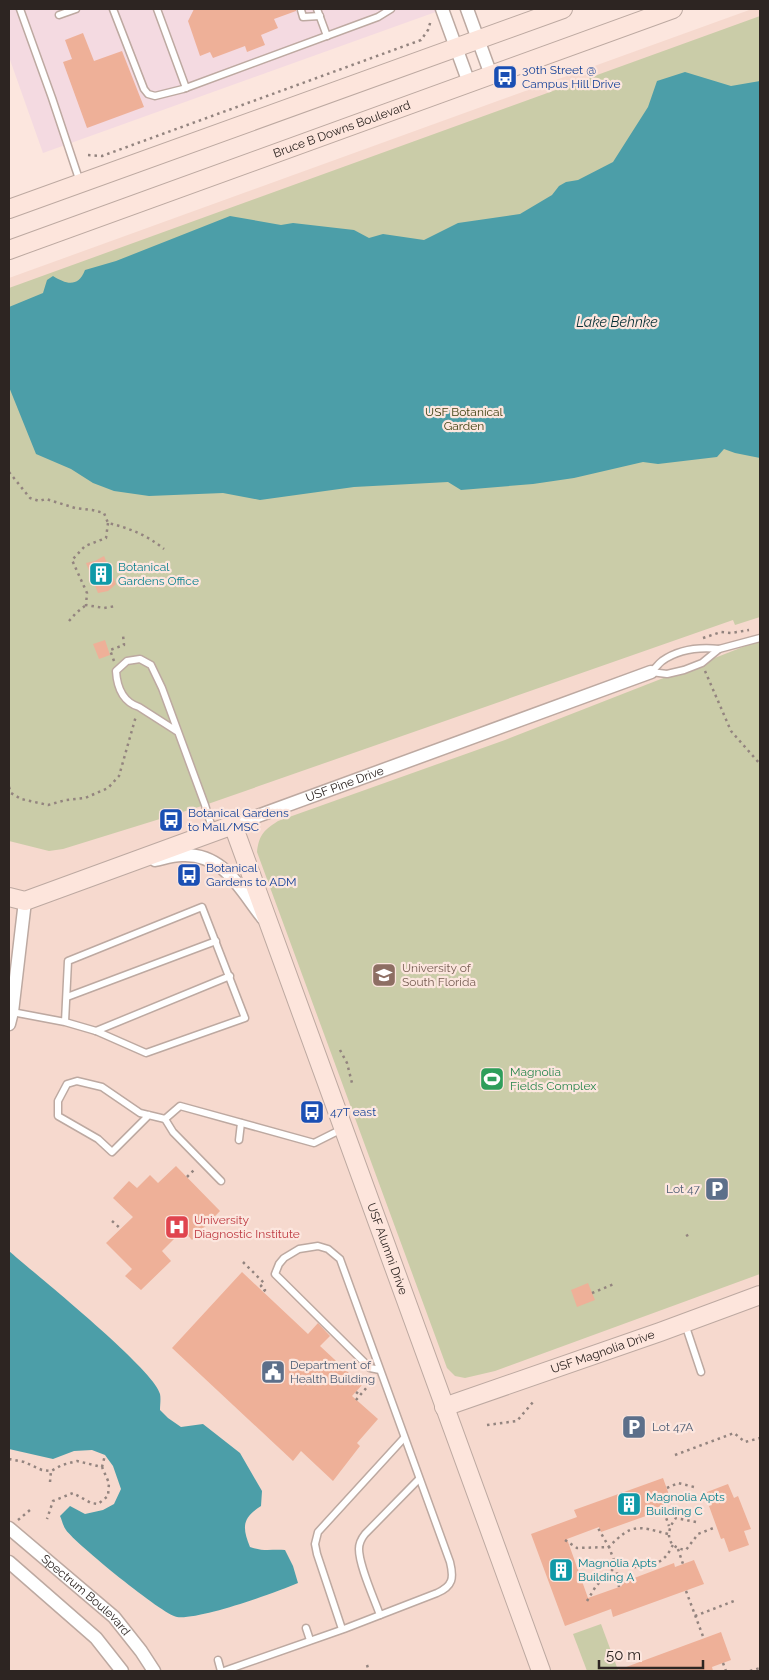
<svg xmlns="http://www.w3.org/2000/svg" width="769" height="1680" font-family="Raleway,sans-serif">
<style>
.commercial{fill:#f4dae1}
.built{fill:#f6d9ce}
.green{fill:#cacca8}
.water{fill:#4c9ea8}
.building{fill:#eeb098}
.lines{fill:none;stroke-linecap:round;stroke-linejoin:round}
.lane-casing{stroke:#bda9a1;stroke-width:9}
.street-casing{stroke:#bda9a1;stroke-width:15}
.secondary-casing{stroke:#bda9a1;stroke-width:20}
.path{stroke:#93847f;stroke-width:2.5;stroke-dasharray:2.5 4;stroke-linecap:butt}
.lane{stroke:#fff;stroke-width:6}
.street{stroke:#fff;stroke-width:12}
.secondary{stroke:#fde5dc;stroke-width:18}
.labels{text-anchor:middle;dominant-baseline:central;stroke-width:4.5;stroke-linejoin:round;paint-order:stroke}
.transit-label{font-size:12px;fill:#164399;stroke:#fce6de;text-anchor:start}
.street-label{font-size:12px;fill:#2d2522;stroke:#fce6de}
.park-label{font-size:12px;fill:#414213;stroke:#fce6de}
.culture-label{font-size:12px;fill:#0d838f;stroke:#fce6de;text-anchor:start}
.education-label{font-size:12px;fill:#785e54;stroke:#fce6de;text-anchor:start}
.leisure-label{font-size:12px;fill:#27864d;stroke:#fce6de;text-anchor:start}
.service-label{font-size:12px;fill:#4e5e75;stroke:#fce6de;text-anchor:start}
.health-label{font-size:12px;fill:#be3a42;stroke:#fce6de;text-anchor:start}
.water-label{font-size:14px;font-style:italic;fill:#093237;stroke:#fce6de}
</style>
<rect width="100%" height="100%" fill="#fce6de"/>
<polygon class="commercial" points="9,9 444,9 43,153 9,57"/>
<polygon class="built" points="752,9 760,9 760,1671 9,1671 9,278"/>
<g class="green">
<polygon points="760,16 760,617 735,625 733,620 205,805 63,849 49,851 9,841 9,288"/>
<path d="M 760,642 L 760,1274 L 495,1371 L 465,1378 L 455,1376 L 447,1368 L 257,852 C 259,835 264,830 278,821 L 505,740 L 753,643 Z"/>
<polygon points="601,1624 618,1670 614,1671 587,1671 573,1634"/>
</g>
<g class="water">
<path d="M 685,72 L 731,86 L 760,81 L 760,458 L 735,453 L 724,449 L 717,457 L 658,464 L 643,462 L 574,478 L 533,484 L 461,490 L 448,482 L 354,487 L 260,500 L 223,493 L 149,496 L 114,491 L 93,483 L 71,469 L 36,454 L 9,387 L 9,307 L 43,293 L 47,280 L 53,276 C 66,284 78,288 85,270 L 116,261 L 230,216 L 281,225 L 293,223 L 354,230 L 369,238 L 383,234 L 424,240 L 458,223 L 520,214 L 552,195 L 559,186 L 566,182 L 578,180 L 613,162 L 648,107 L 657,81 Z"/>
<path d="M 9,1251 C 34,1273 155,1370 160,1394 C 161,1399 160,1405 160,1410 L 168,1418 L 181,1427 L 203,1424 L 240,1453 L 262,1491 L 261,1506 C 242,1518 242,1527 250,1547 C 264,1552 271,1549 285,1550 L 293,1566 L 298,1583 C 275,1593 199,1620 177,1617 C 163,1615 75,1543 66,1530 C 63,1526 62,1520 60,1516 L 70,1506 L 85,1514 L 103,1510 L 114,1504 L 121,1489 L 113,1466 L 105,1455 L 92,1450 L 74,1451 L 53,1459 L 9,1449 Z"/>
</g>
<g class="building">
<polygon points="194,9 296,9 296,11 274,19 278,28 261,35 265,45 247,52 245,46 213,58 210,52 200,56 188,21"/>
<polygon points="83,33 94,61 122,51 144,107 87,128 63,62 72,59 65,40"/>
<polygon points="104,556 116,584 108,591 98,593 86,563 95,561"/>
<polygon points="105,640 110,655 99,659 93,644"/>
<polygon points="176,1166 220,1211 192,1240 183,1230 162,1251 171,1261 141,1290 125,1276 132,1269 106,1243 133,1217 113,1198 129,1181 137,1188 150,1175 158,1183"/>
<polygon points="242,1272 308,1334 318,1323 330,1336 320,1346 362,1385 352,1396 378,1419 357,1443 360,1446 333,1481 301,1451 293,1461 172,1348"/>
<polygon points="588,1283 595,1300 577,1307 571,1290"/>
<polygon points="663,1478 672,1503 656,1509 657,1512 601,1532 599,1527 567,1539 588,1598 622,1586 621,1583 674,1563 675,1567 694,1560 704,1584 613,1617 611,1609 565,1626 531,1534 577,1517 574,1510"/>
<polygon points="728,1484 734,1498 738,1496 751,1529 744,1531 749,1545 729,1552 724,1538 721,1539 709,1506 712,1505 707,1492"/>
<polygon points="721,1632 731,1660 712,1667 713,1671 618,1671 618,1670"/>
</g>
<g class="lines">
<defs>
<g id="lane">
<polyline points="20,9 52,98 80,182"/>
<polyline points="113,9 144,89 148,94 155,96 183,89 378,17 391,9"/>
<polyline points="157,9 186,88"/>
<polyline points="317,9 327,36"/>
<polyline points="301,10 303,17 320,16"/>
<polyline points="59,15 76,9"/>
<polyline points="651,672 667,674 684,670 702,663 719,649 760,638"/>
<path d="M 651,672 C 655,669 658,664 662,661 C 679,649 700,647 719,649"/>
<path d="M 178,732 L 139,707 C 123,702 117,687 116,671 L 127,661 L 140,659 L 151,665 L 162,688 L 205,805 L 213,831"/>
<polyline points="67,997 216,941"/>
<polyline points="12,1012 65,1022 96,1031 146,1053 245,1018 202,907 68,961 65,1022"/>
<polyline points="96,1031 230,976"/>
<polyline points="149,1115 112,1152 98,1139 58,1116 58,1101 67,1084 77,1081 102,1087 140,1113 165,1119 173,1132 221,1181"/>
<polyline points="165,1119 180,1106 314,1143 342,1129"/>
<polyline points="239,1140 241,1123"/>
<polyline points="685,1324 701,1372"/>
<path d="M 380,1615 C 374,1598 359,1566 359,1549 C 359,1543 361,1539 365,1534 L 419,1479"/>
<polyline points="306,1628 310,1640"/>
<polyline points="342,1629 317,1554 315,1544 318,1532 404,1438"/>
<polyline points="218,1660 221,1671"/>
<path d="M 224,1671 L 344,1629 L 437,1593 C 453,1586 454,1578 450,1562 L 340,1259 L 328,1249 L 318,1246 L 299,1249 L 284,1258 L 279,1264 L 275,1274 L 370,1368 L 380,1370"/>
</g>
<g id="street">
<polyline points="442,9 469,83"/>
<polyline points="467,9 491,75"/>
<path id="s1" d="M 233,825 L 651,672"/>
<path d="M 155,860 C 164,858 173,855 182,855 C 224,853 240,889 263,918"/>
<polyline points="9,1024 12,1012 25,901"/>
<path id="s2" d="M 9,1528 L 114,1617 L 141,1651 L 154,1671"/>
<polyline points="9,1562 96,1638 122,1671"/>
</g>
<g id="secondary">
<polyline points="9,209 563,9"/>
<path id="s3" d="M 9,250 L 673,9"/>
<path id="s4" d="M 9,897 L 25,901 L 233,825 L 541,1671"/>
<path id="s5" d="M 444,1407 L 660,1332 L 760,1295"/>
</g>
</defs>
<use href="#lane" class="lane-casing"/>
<use href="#street" class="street-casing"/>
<use href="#secondary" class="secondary-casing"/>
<g class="path">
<polyline points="88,155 102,156 421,40 428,30 431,20"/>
<path d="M 9,472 L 30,498 L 39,501 L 46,499 L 75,508 L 92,510 L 104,513 L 108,523 C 129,528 147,535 164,549"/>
<polyline points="108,523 106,538 85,546 72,560 87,593 86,605 104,608 116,606"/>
<polyline points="69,621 76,613 86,605"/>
<polyline points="703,638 721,632 731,633 749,630"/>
<polyline points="114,661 110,650 124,645 123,635"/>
<polyline points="705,671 731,731 760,764"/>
<polyline points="9,787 11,793 21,799 48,805 66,800 85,798 108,788 119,776 136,716"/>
<polyline points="340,1050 347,1063 352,1083"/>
<polyline points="187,1177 195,1169"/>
<polyline points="112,1221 121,1229"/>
<polyline points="686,1236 690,1234"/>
<polyline points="243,1262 264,1283 261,1286 265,1290 263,1292"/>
<polyline points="592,1293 614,1284"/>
<polyline points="356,1392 360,1395"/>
<polyline points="356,1400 373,1380"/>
<polyline points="487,1425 517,1421 533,1402"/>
<polyline points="675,1455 734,1433 745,1442 760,1438"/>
<polyline points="9,1459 24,1462 42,1470 51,1471 62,1465 77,1461 102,1467 109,1483 108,1496 98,1504 91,1503 73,1493 53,1501 47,1519"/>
<polyline points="102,1467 105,1455"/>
<polyline points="50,1482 51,1471"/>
<polyline points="667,1488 678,1483 694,1487"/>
<polyline points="662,1506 669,1526"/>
<polyline points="18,1520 30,1510"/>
<path d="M 696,1522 L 676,1518 C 665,1531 666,1548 686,1550 L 698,1534 L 716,1527"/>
<path d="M 668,1534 C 637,1526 632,1523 609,1547 L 616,1566 C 631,1568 655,1569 666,1556 C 669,1553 671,1548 673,1545"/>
<polyline points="565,1540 577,1548 609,1547 598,1528"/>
<polyline points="678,1549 683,1564"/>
<polyline points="616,1566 619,1587"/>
<polyline points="686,1591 704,1639"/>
<polyline points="587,1601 596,1586 616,1566"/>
<polyline points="695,1616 734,1601"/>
<polyline points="723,1663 726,1671"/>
<polyline points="367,1665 369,1671"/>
<polyline points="750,1671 760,1668"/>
</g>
<use href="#lane" class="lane"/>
<use href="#street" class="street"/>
<use href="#secondary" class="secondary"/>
</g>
<defs>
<symbol id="bus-square" viewBox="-11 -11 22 22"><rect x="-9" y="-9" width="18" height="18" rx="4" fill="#1a4fb4" stroke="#fce6de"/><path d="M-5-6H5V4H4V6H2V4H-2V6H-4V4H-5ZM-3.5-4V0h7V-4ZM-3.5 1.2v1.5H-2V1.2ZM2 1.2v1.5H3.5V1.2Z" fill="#fff"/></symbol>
<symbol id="building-square" viewBox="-11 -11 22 22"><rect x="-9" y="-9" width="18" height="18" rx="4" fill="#0f9aa8" stroke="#fce6de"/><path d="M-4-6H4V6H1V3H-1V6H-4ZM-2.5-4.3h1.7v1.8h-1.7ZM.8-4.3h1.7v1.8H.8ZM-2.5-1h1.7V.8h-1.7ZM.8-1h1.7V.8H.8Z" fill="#fff"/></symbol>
<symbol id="university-square" viewBox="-11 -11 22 22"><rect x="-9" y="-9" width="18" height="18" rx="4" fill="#8d6e63" stroke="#fce6de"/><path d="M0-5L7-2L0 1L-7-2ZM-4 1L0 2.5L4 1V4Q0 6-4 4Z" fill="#fff"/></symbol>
<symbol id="stadium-square" viewBox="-11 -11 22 22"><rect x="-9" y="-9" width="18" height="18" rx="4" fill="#2e9e5b" stroke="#fce6de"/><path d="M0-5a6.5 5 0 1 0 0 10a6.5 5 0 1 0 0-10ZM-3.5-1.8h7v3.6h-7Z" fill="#fff"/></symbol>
<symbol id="parking-square" viewBox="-11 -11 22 22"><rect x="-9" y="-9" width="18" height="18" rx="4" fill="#5c6f8a" stroke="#fce6de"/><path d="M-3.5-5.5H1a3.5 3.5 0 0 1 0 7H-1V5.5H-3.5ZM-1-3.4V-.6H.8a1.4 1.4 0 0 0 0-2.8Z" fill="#fff"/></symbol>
<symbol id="hospital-square" viewBox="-11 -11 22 22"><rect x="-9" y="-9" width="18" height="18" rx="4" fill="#e0444e" stroke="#fce6de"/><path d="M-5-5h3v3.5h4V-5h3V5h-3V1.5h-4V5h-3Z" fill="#fff"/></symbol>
<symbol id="civic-square" viewBox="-11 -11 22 22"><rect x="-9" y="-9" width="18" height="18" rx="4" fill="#5c6f8a" stroke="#fce6de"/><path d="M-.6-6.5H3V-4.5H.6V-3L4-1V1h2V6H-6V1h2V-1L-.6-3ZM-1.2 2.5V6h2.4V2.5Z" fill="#fff"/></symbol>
</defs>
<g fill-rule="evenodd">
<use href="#bus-square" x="491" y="63" width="28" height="28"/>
<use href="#building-square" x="87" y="560" width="28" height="28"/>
<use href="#bus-square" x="157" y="806" width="28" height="28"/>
<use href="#bus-square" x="175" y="861" width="28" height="28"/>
<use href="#university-square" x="370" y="961" width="28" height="28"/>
<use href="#stadium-square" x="478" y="1065" width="28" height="28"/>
<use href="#bus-square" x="298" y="1098" width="28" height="28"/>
<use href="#parking-square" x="703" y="1175" width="28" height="28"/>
<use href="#hospital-square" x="163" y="1213" width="28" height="28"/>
<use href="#civic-square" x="259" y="1358" width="28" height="28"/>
<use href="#parking-square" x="620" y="1413" width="28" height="28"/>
<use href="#building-square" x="615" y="1490" width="28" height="28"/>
<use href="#building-square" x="547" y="1556" width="28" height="28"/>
</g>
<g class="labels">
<g class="transit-label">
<text x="522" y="70">30th Street @<tspan x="522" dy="14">Campus Hill Drive</tspan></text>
<text x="188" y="813">Botanical Gardens<tspan x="188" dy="14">to Mall/MSC</tspan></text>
<text x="206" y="868">Botanical<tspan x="206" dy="14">Gardens to ADM</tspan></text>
<text x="330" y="1112">47T east</text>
</g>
<g class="street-label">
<text stroke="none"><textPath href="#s3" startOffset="354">Bruce B Downs Boulevard</textPath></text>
<text stroke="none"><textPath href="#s1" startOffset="119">USF Pine Drive</textPath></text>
<text stroke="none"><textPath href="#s4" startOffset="689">USF Alumni Drive</textPath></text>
<text stroke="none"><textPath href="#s5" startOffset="168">USF Magnolia Drive</textPath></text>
<text stroke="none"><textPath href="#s2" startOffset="102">Spectrum Boulevard</textPath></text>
</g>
<g class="park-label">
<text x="464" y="412">USF Botanical<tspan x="464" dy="14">Garden</tspan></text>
</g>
<g class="culture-label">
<text x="118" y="567">Botanical<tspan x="118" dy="14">Gardens Office</tspan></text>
<text x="646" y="1497">Magnolia Apts<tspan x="646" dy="14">Building C</tspan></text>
<text x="578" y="1563">Magnolia Apts<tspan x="578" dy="14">Building A</tspan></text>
</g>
<g class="education-label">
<text x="402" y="968">University of<tspan x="402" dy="14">South Florida</tspan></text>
</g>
<g class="leisure-label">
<text x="510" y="1072">Magnolia<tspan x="510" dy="14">Fields Complex</tspan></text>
</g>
<g class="service-label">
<text x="700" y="1189" text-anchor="end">Lot 47</text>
<text x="290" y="1365">Department of<tspan x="290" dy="14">Health Building</tspan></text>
<text x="652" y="1427">Lot 47A</text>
</g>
<g class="health-label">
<text x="194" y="1220">University<tspan x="194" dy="14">Diagnostic Institute</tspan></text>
</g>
<g class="water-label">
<text x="617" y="322">Lake Behnke</text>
</g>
</g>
<rect width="769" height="1680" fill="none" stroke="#2d2522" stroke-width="20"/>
<path d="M599 1660v8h104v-8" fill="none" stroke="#2d2522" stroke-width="2.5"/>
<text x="606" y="1660" font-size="15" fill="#2d2522" stroke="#fce6de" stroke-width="4" paint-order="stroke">50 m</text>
</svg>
